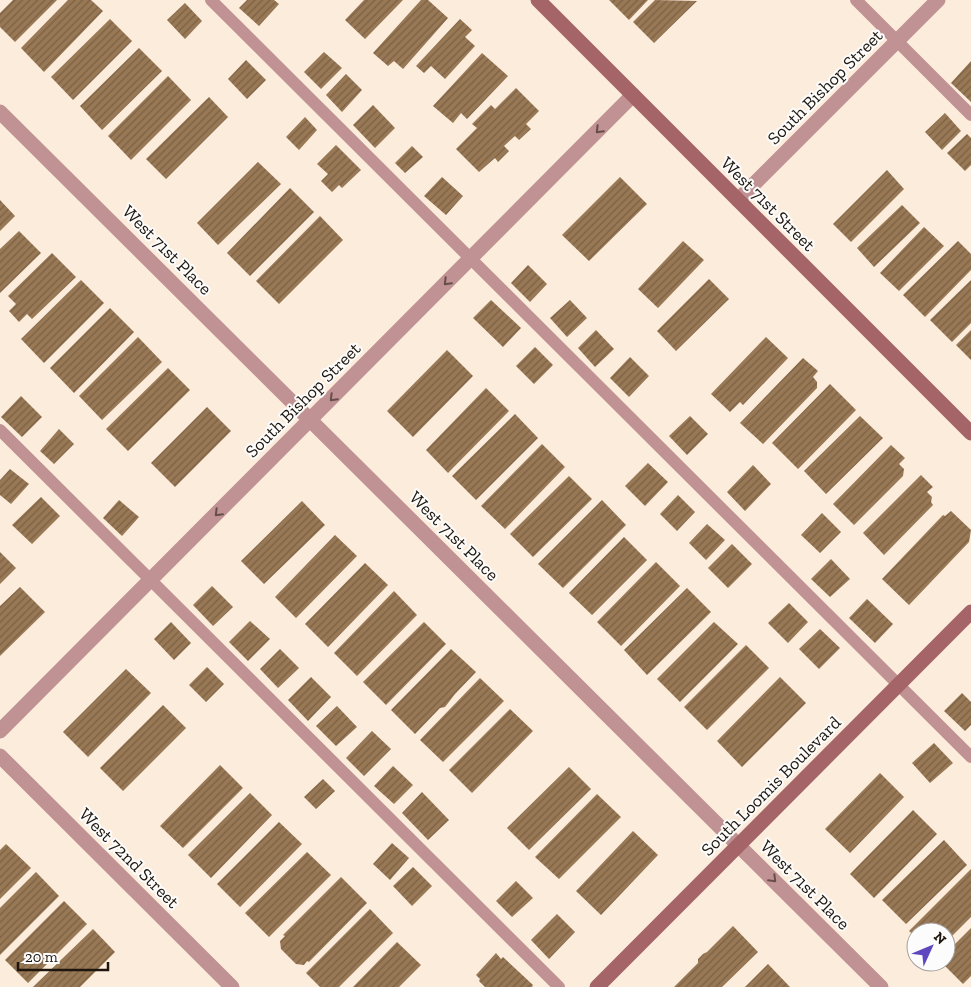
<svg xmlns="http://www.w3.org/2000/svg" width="971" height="987" font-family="'Zilla Slab',serif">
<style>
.building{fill:url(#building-hatch)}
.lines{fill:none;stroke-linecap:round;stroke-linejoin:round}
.lane{stroke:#c09293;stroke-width:12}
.street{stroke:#c09293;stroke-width:15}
.secondary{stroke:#a56468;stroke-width:15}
.oneway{stroke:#674e49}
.labels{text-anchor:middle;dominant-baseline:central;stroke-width:4;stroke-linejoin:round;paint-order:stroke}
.street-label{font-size:18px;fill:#1e160c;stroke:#fcfcfc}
</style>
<defs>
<pattern id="building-hatch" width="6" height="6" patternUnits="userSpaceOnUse" patternTransform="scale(1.25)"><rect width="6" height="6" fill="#987855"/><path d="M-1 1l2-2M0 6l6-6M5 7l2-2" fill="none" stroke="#7b6145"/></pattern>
</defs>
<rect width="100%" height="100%" fill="#fcecdc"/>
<g class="building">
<polygon points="13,0 57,0 15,42 0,27 0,13"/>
<polygon points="68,0 91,0 103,11 44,72 21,48"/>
<polygon points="247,0 274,0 279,4 259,26 239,8"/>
<polygon points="364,0 403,0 365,39 345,20"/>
<polygon points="421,0 428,0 448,18 403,69 394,61 388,66 373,53"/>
<polygon points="609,0 648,0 629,20"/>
<polygon points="655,0 697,1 654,43 633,22"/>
<polygon points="185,3 202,21 185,39 167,20"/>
<polygon points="110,19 132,41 73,100 51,77"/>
<polygon points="460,19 472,30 465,37 475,46 445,79 431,66 424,73 416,66"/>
<polygon points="139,48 162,71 102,130 80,106"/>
<polygon points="324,52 342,68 321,89 304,72"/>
<polygon points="482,53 508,76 467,119 461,113 453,123 433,106"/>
<polygon points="246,60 266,80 247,99 228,79"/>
<polygon points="971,61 971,102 951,83"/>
<polygon points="346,74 362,90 342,112 326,95"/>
<polygon points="168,76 191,100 131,160 108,136"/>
<polygon points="516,88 539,111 526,124 531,129 519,140 515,136 504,146 509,151 498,162 495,158 479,172 456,149 477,128 472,124 491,105 495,109"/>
<polygon points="209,97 228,117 166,179 146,159"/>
<polygon points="373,105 395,128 375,148 353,125"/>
<polygon points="945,113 961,131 942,150 925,132"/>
<polygon points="305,117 317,130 299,150 286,137"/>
<polygon points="967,134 971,138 971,165 965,171 947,153"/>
<polygon points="336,145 361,170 342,188 339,185 332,192 321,181 328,174 317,164"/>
<polygon points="412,146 423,157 405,173 395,163"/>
<polygon points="258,162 281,184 218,245 197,223"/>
<polygon points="887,170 904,189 851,242 833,224"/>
<polygon points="442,177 463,196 446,215 424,196"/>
<polygon points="620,177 647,204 589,261 562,235"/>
<polygon points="290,188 314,212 250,276 227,253"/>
<polygon points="0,200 15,216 0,231"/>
<polygon points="902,205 920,223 874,267 857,248"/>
<polygon points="320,216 343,240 279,304 256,281"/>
<polygon points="924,227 944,246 899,291 880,273"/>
<polygon points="19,231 41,253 0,293 0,249"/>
<polygon points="683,241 704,260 658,308 638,289"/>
<polygon points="958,241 971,254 971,270 925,317 903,295"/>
<polygon points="52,253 76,277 32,319 27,314 19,322 9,311 16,304 8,296"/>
<polygon points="528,265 547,284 530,302 511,283"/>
<polygon points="709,279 729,299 676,351 657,331"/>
<polygon points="81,280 104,303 44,363 21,339"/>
<polygon points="971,280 971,323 952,342 930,320"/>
<polygon points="491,300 521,328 503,347 473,318"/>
<polygon points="570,300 587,318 567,337 550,318"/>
<polygon points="110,308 134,332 74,393 50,368"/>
<polygon points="596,330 614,349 595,367 578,348"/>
<polygon points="971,330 971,360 956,345"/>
<polygon points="138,337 162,362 102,420 79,396"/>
<polygon points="766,337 788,358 743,405 740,402 730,412 711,394"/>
<polygon points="535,347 553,365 534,384 516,366"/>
<polygon points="447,350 473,376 413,437 387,411"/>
<polygon points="630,357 649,376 629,397 610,378"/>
<polygon points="803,358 818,371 813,377 817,382 817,388 763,444 740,423"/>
<polygon points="168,368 190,390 128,451 106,429"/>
<polygon points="830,384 856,410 798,469 772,443"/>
<polygon points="486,388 509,411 448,473 426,450"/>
<polygon points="21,396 42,417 22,437 1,417"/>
<polygon points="207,407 231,431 175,487 151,463"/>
<polygon points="515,414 538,438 476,500 452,476"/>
<polygon points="690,416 708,434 687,455 669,436"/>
<polygon points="860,416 883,438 826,494 804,471"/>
<polygon points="59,429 74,444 54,464 40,451"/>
<polygon points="542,444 565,467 505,529 481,506"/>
<polygon points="891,445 905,458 899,464 904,469 903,476 854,525 833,504"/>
<polygon points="648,463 668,482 645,506 625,486"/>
<polygon points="753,465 771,484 745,511 727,492"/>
<polygon points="10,469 29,484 11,504 0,495 0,480"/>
<polygon points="921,475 933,487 927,492 932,497 931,502 933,505 884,555 863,533"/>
<polygon points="569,476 592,499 533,557 510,534"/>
<polygon points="678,495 695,512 677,531 660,514"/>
<polygon points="41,497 60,516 32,544 12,525"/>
<polygon points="119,500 139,517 122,536 103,518"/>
<polygon points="602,500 626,525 563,588 538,564"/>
<polygon points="302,501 325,525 264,584 241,561"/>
<polygon points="951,511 971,530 969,542 909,605 882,579 943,515 945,516"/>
<polygon points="822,513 841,532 820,553 801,535"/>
<polygon points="707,524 725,540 706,560 689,543"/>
<polygon points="335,535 357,556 296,618 275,597"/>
<polygon points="624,537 647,560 592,615 569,593"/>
<polygon points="732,544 752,564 728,588 708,568"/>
<polygon points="0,552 16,568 0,584"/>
<polygon points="831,559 850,579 830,597 811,579"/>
<polygon points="656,562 680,586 621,646 597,622"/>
<polygon points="365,563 388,585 328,647 305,624"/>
<polygon points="212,586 233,607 213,626 193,605"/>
<polygon points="20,587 45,612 0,656 0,606"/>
<polygon points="687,588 711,612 647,675 624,650"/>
<polygon points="394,591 417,615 357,676 334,653"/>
<polygon points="867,599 893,624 875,643 849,618"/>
<polygon points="789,603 808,622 788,643 768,623"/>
<polygon points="250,621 270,639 248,661 229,642"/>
<polygon points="171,622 191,643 174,660 154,639"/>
<polygon points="424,622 446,644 386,705 363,682"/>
<polygon points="714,622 738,644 680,702 657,679"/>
<polygon points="820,629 840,648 819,669 799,649"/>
<polygon points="746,645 769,668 707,730 684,707"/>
<polygon points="280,649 299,668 278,688 260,669"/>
<polygon points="451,649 476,672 455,694 445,707 440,708 415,734 391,710"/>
<polygon points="207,667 224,684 206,702 189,685"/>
<polygon points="126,669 151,693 88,757 63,732"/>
<polygon points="311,677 331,697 308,721 288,700"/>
<polygon points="780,677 806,703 742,767 717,741"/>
<polygon points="480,678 504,701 443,762 420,740"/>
<polygon points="962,693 971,702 971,725 965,731 944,711"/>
<polygon points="163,705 186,728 123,791 100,768"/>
<polygon points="337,706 357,727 336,746 316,726"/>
<polygon points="510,709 533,731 472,793 449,770"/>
<polygon points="372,731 391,749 364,776 346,758"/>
<polygon points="934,743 953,763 930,783 912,763"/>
<polygon points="220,765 243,788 183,848 160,826"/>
<polygon points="393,766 413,785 394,804 374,786"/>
<polygon points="569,767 591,789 529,850 507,828"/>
<polygon points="880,773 904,797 850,853 825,829"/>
<polygon points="323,779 335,791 316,809 304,797"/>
<polygon points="422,792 449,820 428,840 402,813"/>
<polygon points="250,793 272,815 211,878 188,855"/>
<polygon points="597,794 621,817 559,879 535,857"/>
<polygon points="913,810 937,834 874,898 850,874"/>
<polygon points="279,822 302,844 240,907 217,884"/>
<polygon points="633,831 658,855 601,915 576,891"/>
<polygon points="944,840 967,865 906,924 882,900"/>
<polygon points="392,843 409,858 390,880 373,864"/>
<polygon points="6,844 31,868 0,899 0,850"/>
<polygon points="307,852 331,875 269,937 245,913"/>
<polygon points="413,867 432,886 412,906 393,886"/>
<polygon points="971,869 971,917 946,942 946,932 916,932 916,937 909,931"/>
<polygon points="36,872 59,896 0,955 0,908"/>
<polygon points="341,877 367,903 309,962 307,961 304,965 296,964 281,949 280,941 285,936 283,935"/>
<polygon points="516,881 533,898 512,917 496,901"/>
<polygon points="64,901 87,924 28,983 5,960"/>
<polygon points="370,909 393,933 339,987 320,987 306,973"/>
<polygon points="557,914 575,932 549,959 531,940"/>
<polygon points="733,926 758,952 722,987 674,987 698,963 698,959 703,954 707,952"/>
<polygon points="971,928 971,976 963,984 941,962 946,962 946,953"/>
<polygon points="93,929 115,952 80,987 33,987"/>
<polygon points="397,942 421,965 399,987 353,987"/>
<polygon points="496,953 501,959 503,957 533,985 532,987 485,987 479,981 480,979 476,975"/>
<polygon points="768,964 790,987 745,987"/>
</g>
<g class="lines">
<g class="lane">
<polyline points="211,0 971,757"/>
<polyline points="856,0 971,115"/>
<polyline points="0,430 559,987"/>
</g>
<g class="street">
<polyline points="0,112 881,987"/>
<polyline points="738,200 938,0"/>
<polyline points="0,731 633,95"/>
<polyline points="0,756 232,987"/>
</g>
<g class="secondary">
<polyline points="538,0 971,433"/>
<polyline points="597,987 971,612"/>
</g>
</g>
<defs><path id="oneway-chevron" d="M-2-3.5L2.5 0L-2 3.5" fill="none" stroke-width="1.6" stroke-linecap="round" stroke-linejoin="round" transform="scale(1.25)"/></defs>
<g class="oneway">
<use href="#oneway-chevron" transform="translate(599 130) rotate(135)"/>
<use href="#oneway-chevron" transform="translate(447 282) rotate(135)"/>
<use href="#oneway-chevron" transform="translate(333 398) rotate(135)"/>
<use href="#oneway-chevron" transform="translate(218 513) rotate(135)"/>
<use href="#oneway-chevron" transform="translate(773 879) rotate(45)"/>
</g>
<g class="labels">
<g class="street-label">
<text transform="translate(825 87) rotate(-45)">South Bishop Street</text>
<text transform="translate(768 204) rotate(45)">West 71st Street</text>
<text transform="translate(167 250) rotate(45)">West 71st Place</text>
<text transform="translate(303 400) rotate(-45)">South Bishop Street</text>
<text transform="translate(454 536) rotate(45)">West 71st Place</text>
<text transform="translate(771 786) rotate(-45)">South Loomis Boulevard</text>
<text transform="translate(129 858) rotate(45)">West 72nd Street</text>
<text transform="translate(805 885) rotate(45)">West 71st Place</text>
</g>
</g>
<g transform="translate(931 947) rotate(46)"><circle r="24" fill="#fcfcfc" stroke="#a3a09c"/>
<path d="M0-4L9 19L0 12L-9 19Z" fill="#6047c0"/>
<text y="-8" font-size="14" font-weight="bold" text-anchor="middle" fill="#1e160c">N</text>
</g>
<path d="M18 962v8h90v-8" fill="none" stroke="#1e160c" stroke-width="2.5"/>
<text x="25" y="962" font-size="15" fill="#1e160c" stroke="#fcfcfc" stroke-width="4" paint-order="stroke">20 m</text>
</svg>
